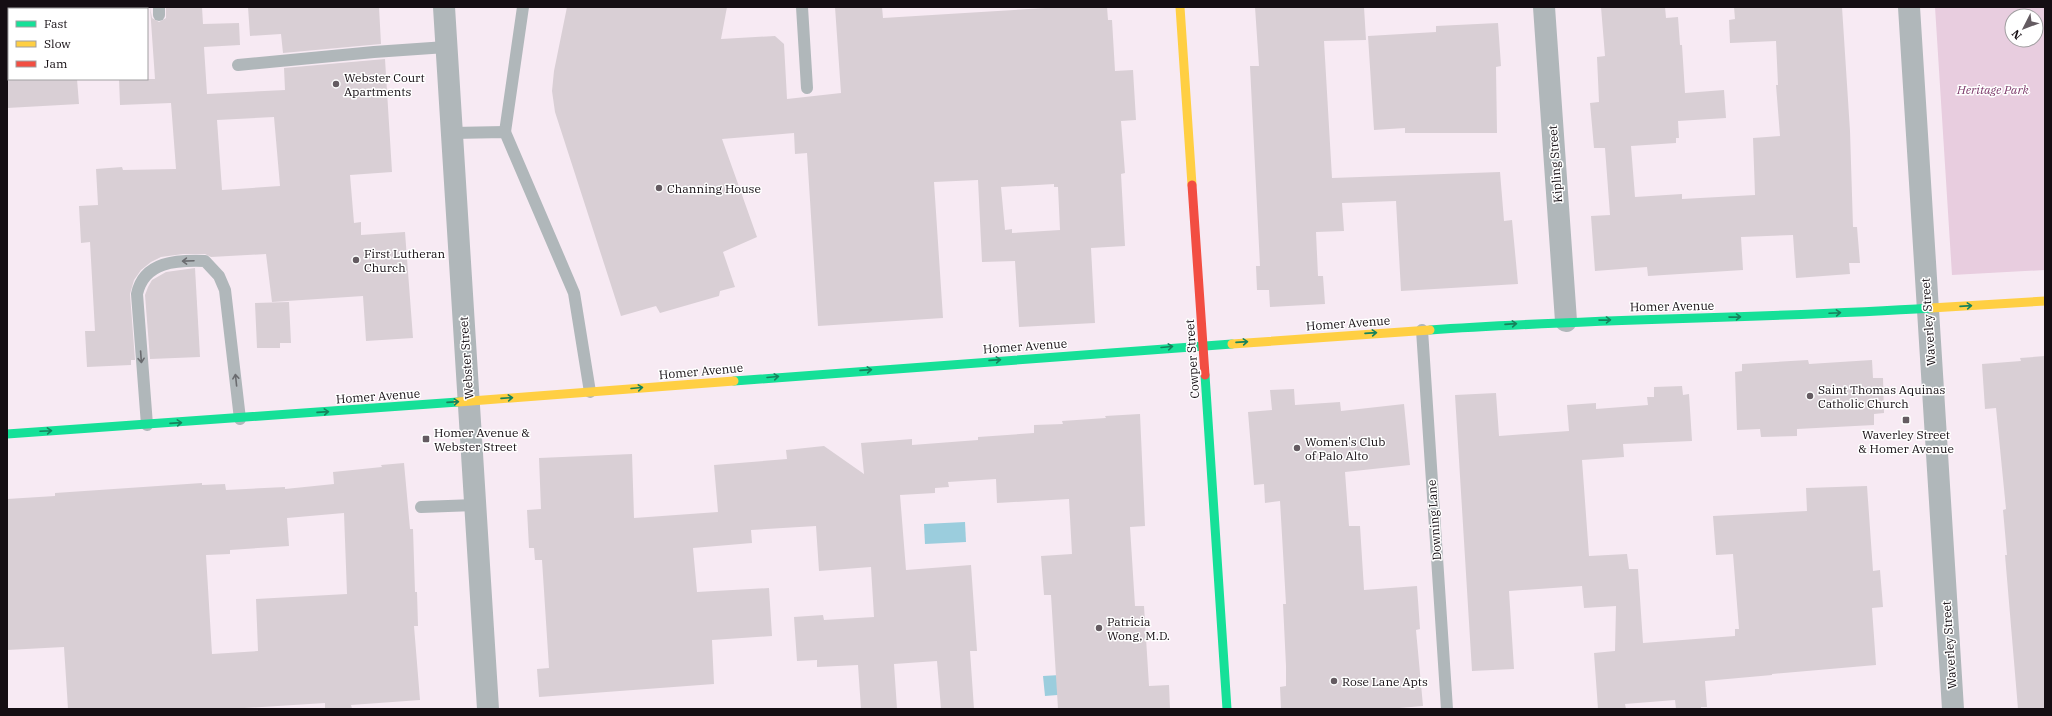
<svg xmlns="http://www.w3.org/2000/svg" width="2052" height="716" font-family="'IBM Plex Serif',serif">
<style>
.green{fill:#e8cddf;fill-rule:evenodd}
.water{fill:#9bcddd}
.building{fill:#d9cfd5;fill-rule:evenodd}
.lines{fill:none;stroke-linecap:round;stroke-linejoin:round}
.lane{stroke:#b0b7ba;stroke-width:12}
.street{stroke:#b0b7ba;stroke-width:22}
.fast{stroke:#16e098;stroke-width:9}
.slow{stroke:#ffcf43;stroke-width:9}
.jam{stroke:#f24e42;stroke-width:9}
.oneway{stroke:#6a6b6f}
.oneway2{stroke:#16825c}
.poi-dot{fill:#645b61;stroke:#fff;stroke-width:1.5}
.labels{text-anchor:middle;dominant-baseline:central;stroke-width:3;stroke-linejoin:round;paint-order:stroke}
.poi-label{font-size:12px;fill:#150e13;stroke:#fff;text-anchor:start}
.park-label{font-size:12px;font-style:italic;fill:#7e3c6c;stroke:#fff}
.street-label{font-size:12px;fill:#150e13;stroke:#fff}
</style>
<rect width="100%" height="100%" fill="#f7eaf3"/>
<path class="green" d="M 1935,7 L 2045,7 L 2045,270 L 1952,275 ZM 2012,16 L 2036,16 L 2036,40 L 2012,40 Z"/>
<g class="water">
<polygon points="965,522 966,542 925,544 924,524"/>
<polygon points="1094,673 1095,692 1045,696 1043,676"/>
</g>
<g class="building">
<path d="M 150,7 L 152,18 L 159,22 L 166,18 L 166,7 L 202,7 L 203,24 L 239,23 L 240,45 L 204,47 L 207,94 L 285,90 L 284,68 L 385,59 L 392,172 L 350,175 L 354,223 L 361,222 L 361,235 L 405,232 L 413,338 L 366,341 L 363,296 L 272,302 L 266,254 L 211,257 L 205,254 L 183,254 L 161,257 L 151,262 L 141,270 L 134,280 L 130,294 L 135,360 L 131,360 L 131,365 L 87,367 L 85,331 L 95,331 L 90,242 L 81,243 L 79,206 L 98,205 L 96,169 L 122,167 L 123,170 L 176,169 L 171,103 L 120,105 L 119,79 L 155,79 ZM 274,117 L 280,186 L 222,190 L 217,120 Z"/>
<polygon points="248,7 379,7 381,44 283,53 281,34 250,36"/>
<path d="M 567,7 L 727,7 L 721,39 L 775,36 L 784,44 L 787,99 L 841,93 L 835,7 L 882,7 L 883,18 L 1062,7 L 1107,7 L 1108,20 L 1112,20 L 1115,71 L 1133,70 L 1136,120 L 1121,121 L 1125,173 L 1121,174 L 1125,246 L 1091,248 L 1095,323 L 1019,327 L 1015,261 L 982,262 L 978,180 L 934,182 L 943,318 L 818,326 L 807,153 L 795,154 L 794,133 L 722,139 L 757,237 L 723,252 L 735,287 L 720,291 L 719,296 L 660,313 L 656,306 L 621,316 L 555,112 L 552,91 L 554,71 ZM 1054,184 L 1054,187 L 1058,187 L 1060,230 L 1012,233 L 1012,229 L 1005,230 L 1001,187 Z"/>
<polygon points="1255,7 1364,7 1366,40 1324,41 1332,178 1500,172 1504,221 1512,220 1518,284 1401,291 1396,201 1342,203 1344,231 1316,232 1318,276 1323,276 1325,304 1270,307 1269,290 1257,290 1256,266 1260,266 1250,66 1259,66"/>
<polygon points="1601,7 1665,7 1666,18 1678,17 1680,45 1682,45 1685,93 1724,90 1726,118 1678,121 1679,138 1676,138 1676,143 1631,146 1635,197 1682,194 1682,199 1755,195 1753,138 1780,136 1776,85 1778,85 1776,41 1730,43 1729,20 1735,19 1734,7 1842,7 1850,131 1853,227 1857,227 1860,263 1849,263 1850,274 1796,278 1793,235 1741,237 1743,270 1648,276 1647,267 1595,271 1591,216 1610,215 1605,148 1594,148 1590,103 1599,102 1597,57 1605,56"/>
<polygon points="1498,23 1501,66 1496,67 1497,133 1405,133 1405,128 1374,130 1368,36 1436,32 1436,26"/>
<polygon points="7,79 77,79 79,104 7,108"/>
<polygon points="195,268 200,357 150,359 145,295 148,287 152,280 166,272"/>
<polygon points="289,302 291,343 280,343 280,348 257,348 255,303"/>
<polygon points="2045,356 2045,709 2018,709 2005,555 2007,555 2003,510 2006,509 1996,408 1985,409 1982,364 2021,361 2020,358"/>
<polygon points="1808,360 1809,364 1872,360 1873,378 1883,378 1884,413 1874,414 1874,425 1797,429 1797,436 1761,437 1760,429 1737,430 1735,372 1742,371 1742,364"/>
<polygon points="1682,386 1683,395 1689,394 1692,441 1623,444 1624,457 1582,460 1589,556 1627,554 1629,569 1638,569 1643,643 1735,636 1735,629 1739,629 1733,554 1716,555 1713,516 1807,511 1806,488 1867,486 1873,571 1880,570 1883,607 1872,608 1876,665 1772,674 1772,675 1705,681 1707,707 1701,707 1701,709 1676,709 1675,700 1625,704 1626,709 1598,709 1594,653 1615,651 1616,606 1584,608 1582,586 1509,591 1514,669 1472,671 1455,395 1496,393 1499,436 1569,431 1567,405 1596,403 1596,409 1648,405 1647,397 1654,397 1654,387"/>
<polygon points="1294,389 1295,405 1340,402 1341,411 1404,404 1410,465 1345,472 1349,526 1360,526 1364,590 1417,586 1420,629 1416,630 1423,706 1387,709 1281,709 1280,687 1286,686 1286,666 1283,604 1286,604 1280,501 1265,503 1264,484 1254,485 1248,412 1272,410 1270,390"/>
<polygon points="1140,414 1145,526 1130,527 1135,606 1144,606 1149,686 1169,685 1170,709 1058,709 1051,595 1044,595 1041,556 1072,554 1069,499 997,503 996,479 948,482 949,487 935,488 935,493 900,495 906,570 971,565 977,651 970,651 974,709 941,709 937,661 894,664 897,709 861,709 858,665 817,667 817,660 797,661 794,617 823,615 824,620 874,617 871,567 819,571 816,526 751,530 752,543 693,548 697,592 769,588 772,636 712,640 714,684 539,697 537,669 549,668 542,560 535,560 534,548 529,548 527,510 541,509 539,458 632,454 634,518 718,512 714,465 787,459 786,450 824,446 864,474 861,443 912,439 912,445 978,440 978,437 1034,433 1034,425 1063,424 1062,421 1106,418 1105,416"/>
<path d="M 404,463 L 410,529 L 413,529 L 415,592 L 417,592 L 418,626 L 414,626 L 420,700 L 351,705 L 352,709 L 325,709 L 325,703 L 229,709 L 68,709 L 64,647 L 7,650 L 7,499 L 55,496 L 55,493 L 202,483 L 202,485 L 225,484 L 226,490 L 285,487 L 285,489 L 334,484 L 333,472 L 382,467 L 381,465 ZM 344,513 L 347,594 L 256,599 L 258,651 L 212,654 L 206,555 L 230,554 L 230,550 L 289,546 L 287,518 Z"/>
</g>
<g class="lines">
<g class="lane">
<polyline points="159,7 159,15"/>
<polyline points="802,7 807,88"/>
<polyline points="238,65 374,52 446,47"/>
<polyline points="505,132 523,7"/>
<polyline points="452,133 505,132 574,293 590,392"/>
<polyline points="1422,330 1447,709"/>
<path d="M 147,425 L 137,294 C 144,261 177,260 205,261 L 219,276 L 225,290 L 240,419"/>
<polyline points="421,507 475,505"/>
</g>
<g class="street">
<polyline points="444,7 488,709"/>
<polyline points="1544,7 1566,321"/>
<polyline points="1909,7 1953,709"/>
</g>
<g class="fast">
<path d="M 1430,330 C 1597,318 1764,319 1931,308"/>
<polyline points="1205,375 1227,709"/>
<polyline points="734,381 1232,344"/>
<polyline points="7,434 458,402"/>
</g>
<g class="slow">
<polyline points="1180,7 1192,185"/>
<polyline points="1931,308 2045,301"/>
<polyline points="1232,344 1430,330"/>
<polyline points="458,402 734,381"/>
</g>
<polyline class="jam" points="1192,185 1205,375"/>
</g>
<defs><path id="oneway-shaft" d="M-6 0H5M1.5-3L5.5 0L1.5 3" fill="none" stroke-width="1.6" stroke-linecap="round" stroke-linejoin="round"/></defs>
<g class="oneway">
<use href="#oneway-shaft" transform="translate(188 261) rotate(178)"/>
<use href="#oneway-shaft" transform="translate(141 357) rotate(86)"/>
<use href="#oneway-shaft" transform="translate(236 380) rotate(-96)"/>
</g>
<g class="oneway2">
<use href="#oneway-shaft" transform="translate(1966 306) rotate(-4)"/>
<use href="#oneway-shaft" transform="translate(1835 313) rotate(-3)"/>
<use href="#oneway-shaft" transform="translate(1735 317) rotate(-1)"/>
<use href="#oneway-shaft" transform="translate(1605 320) rotate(-1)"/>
<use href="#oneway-shaft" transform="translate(1511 324) rotate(-4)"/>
<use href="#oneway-shaft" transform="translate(1371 333) rotate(-4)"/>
<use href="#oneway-shaft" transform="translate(1242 342) rotate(-4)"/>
<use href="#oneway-shaft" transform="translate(1167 347) rotate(-5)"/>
<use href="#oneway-shaft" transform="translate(995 360) rotate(-4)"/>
<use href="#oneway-shaft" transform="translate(866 370) rotate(-4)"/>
<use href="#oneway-shaft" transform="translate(773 377) rotate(-5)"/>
<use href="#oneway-shaft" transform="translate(637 388) rotate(-5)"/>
<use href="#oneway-shaft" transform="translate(507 398) rotate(-4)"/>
<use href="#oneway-shaft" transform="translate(453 402) rotate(-4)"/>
<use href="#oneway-shaft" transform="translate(323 412) rotate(-4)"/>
<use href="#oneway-shaft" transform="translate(176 423) rotate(-4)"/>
<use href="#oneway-shaft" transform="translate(46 431) rotate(-3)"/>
</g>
<g class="poi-dot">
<circle cx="336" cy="84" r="4"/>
<circle cx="659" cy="188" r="4"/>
<circle cx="356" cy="260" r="4"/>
<circle cx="1810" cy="396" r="4"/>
<rect x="1902" y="416" width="8" height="8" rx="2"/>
<rect x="422" y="435" width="8" height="8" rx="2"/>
<circle cx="1297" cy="448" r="4"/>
<circle cx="1099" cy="628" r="4"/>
<circle cx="1334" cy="681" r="4"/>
</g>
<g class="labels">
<g class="poi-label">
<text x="344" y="77">Webster Court<tspan x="344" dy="14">Apartments</tspan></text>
<text x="667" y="188">Channing House</text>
<text x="364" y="253">First Lutheran<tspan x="364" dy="14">Church</tspan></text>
<text x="1818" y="389">Saint Thomas Aquinas<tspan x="1818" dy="14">Catholic Church</tspan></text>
<text x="434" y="432">Homer Avenue &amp;<tspan x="434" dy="14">Webster Street</tspan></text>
<text x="1906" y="434" text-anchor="middle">Waverley Street<tspan x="1906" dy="14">&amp; Homer Avenue</tspan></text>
<text x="1305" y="441">Women's Club<tspan x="1305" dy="14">of Palo Alto</tspan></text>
<text x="1107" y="621">Patricia<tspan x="1107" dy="14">Wong, M.D.</tspan></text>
<text x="1342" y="681">Rose Lane Apts</text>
</g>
<g class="park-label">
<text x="1993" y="89">Heritage Park</text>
</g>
<g class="street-label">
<text transform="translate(1555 164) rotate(-94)">Kipling Street</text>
<text transform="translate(1672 306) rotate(-1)">Homer Avenue</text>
<text transform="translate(1928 322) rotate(-94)">Waverley Street</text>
<text transform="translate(1348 323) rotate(-4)">Homer Avenue</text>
<text transform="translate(1025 346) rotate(-4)">Homer Avenue</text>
<text transform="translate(466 358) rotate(-94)">Webster Street</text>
<text transform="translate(1192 359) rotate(-94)">Cowper Street</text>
<text transform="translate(701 371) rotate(-5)">Homer Avenue</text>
<text transform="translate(378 396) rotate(-4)">Homer Avenue</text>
<text transform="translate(1434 520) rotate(-94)">Downing Lane</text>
<text transform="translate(1949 645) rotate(-94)">Waverley Street</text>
</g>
</g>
<rect width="2052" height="716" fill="none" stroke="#150e13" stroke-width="16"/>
<rect x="8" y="8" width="140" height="72" fill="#ffffff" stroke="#a19fa1"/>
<rect x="16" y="21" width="20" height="6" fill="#16e098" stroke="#a19fa1"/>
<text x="44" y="28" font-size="12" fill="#150e13">Fast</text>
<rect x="16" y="41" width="20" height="6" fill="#ffcf43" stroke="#a19fa1"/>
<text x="44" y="48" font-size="12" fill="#150e13">Slow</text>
<rect x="16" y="61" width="20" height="6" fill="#f24e42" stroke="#a19fa1"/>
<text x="44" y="68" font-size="12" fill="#150e13">Jam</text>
<g transform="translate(2024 28) rotate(228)"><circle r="19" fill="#ffffff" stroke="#a19fa1"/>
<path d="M0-3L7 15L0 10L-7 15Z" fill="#645b61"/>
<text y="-6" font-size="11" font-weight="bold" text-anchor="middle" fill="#150e13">N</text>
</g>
</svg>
